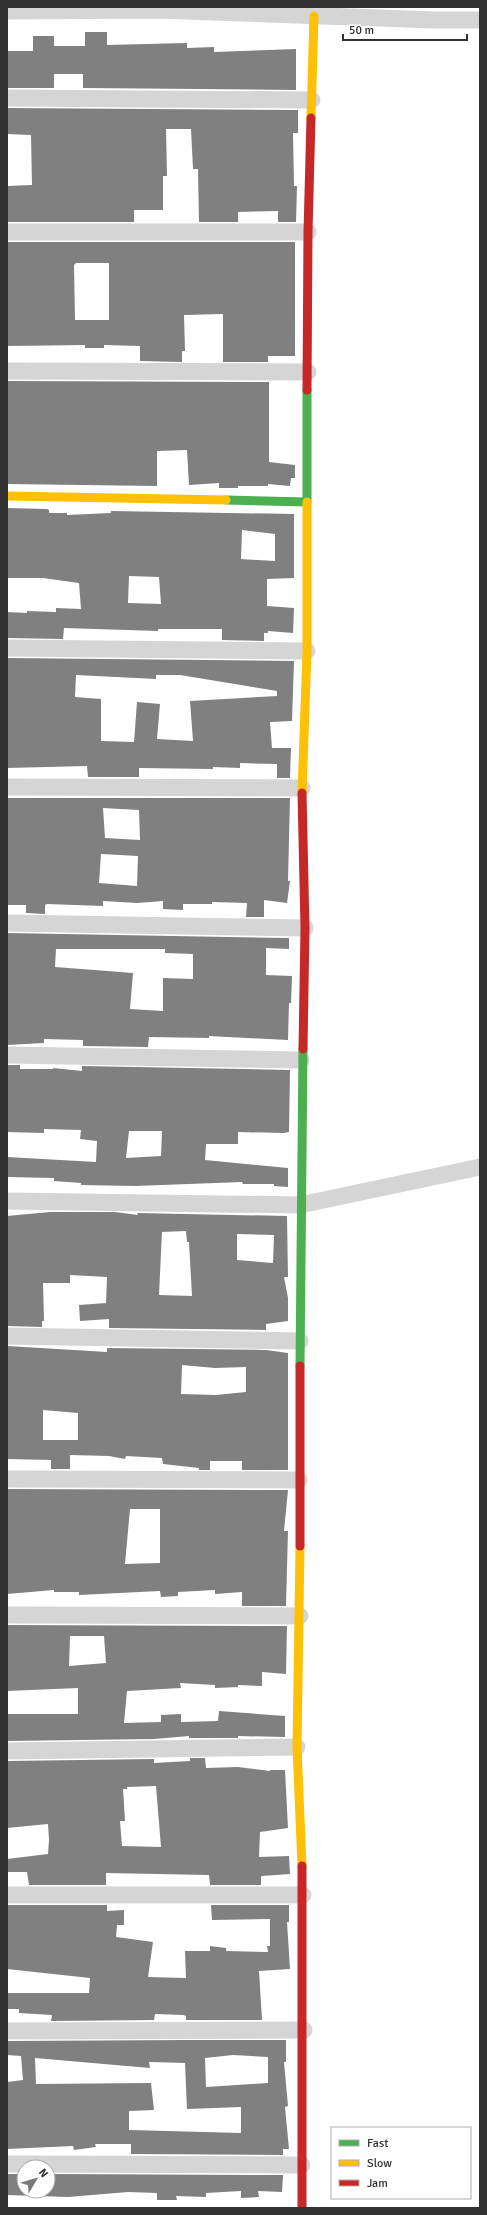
<svg xmlns="http://www.w3.org/2000/svg" width="487" height="2215" font-family="Signika,sans-serif">
<style>
.building{fill:#808080;fill-rule:evenodd}
.lines{fill:none;stroke-linecap:round;stroke-linejoin:round}
.street{stroke:#d5d5d5;stroke-width:17}
.fast{stroke:#4caf50;stroke-width:9}
.slow{stroke:#ffc107;stroke-width:9}
.jam{stroke:#c62828;stroke-width:9}
</style>
<rect width="100%" height="100%" fill="#fff"/>
<g class="building">
<polygon points="85,32 107,32 107,45 187,43 187,48 214,47 214,52 296,49 296,90 83,88 83,74 54,74 54,88 7,88 7,51 33,51 33,36 54,36 54,46 85,46"/>
<polygon points="7,108 298,110 298,133 293,133 294,186 297,186 296,222 278,222 278,211 238,212 238,222 199,222 198,169 193,169 191,129 166,129 167,176 163,176 163,210 134,210 134,222 7,222 7,186 32,185 31,135 7,134"/>
<path d="M 7,242 L 295,242 L 295,356 L 268,356 L 268,362 L 223,362 L 223,314 L 184,315 L 185,351 L 182,351 L 182,362 L 140,361 L 140,346 L 104,345 L 104,348 L 85,348 L 85,345 L 7,346 ZM 76,263 L 109,263 L 109,320 L 75,320 L 74,265 Z"/>
<polygon points="7,381 269,382 269,462 295,465 295,478 291,478 290,486 268,484 268,486 238,486 238,488 219,488 219,483 189,485 187,450 157,451 157,486 7,484"/>
<path d="M 7,508 L 47,509 L 49,510 L 49,513 L 67,513 L 67,515 L 111,513 L 111,511 L 294,514 L 294,578 L 267,579 L 267,606 L 294,608 L 293,633 L 268,631 L 268,633 L 264,633 L 264,641 L 222,640 L 222,629 L 158,629 L 158,631 L 64,628 L 63,639 L 7,638 L 7,612 L 27,613 L 27,611 L 56,612 L 56,608 L 81,609 L 79,583 L 43,578 L 7,578 ZM 242,530 L 275,534 L 275,561 L 241,559 ZM 129,576 L 159,577 L 161,604 L 128,603 Z"/>
<path d="M 7,658 L 294,661 L 292,721 L 270,722 L 272,748 L 291,748 L 290,778 L 277,778 L 277,764 L 240,763 L 240,768 L 213,767 L 213,769 L 139,768 L 139,777 L 88,777 L 87,766 L 7,768 ZM 76,675 L 156,679 L 156,675 L 180,675 L 277,691 L 277,696 L 190,701 L 193,741 L 157,739 L 160,704 L 137,702 L 134,742 L 101,741 L 101,699 L 75,697 Z"/>
<path d="M 7,798 L 290,798 L 288,881 L 290,881 L 287,903 L 264,900 L 264,917 L 246,917 L 247,903 L 212,902 L 212,904 L 183,904 L 183,910 L 163,909 L 163,901 L 137,903 L 103,901 L 103,906 L 47,904 L 45,905 L 45,914 L 26,913 L 26,905 L 7,905 ZM 103,808 L 139,810 L 140,840 L 105,838 ZM 101,854 L 138,856 L 137,886 L 99,883 Z"/>
<path d="M 7,933 L 289,938 L 289,949 L 266,948 L 266,975 L 292,976 L 291,1003 L 289,1003 L 288,1040 L 209,1036 L 209,1038 L 149,1037 L 148,1047 L 83,1046 L 83,1040 L 44,1039 L 44,1043 L 7,1045 ZM 56,949 L 165,949 L 165,953 L 193,954 L 193,979 L 163,978 L 163,1011 L 130,1009 L 133,973 L 55,967 Z"/>
<path d="M 7,1065 L 20,1065 L 20,1069 L 53,1069 L 53,1068 L 82,1071 L 82,1066 L 290,1070 L 289,1132 L 284,1133 L 238,1132 L 238,1144 L 206,1144 L 205,1160 L 288,1168 L 288,1187 L 274,1186 L 274,1184 L 243,1184 L 242,1182 L 135,1186 L 81,1185 L 81,1183 L 54,1181 L 54,1178 L 7,1177 L 7,1157 L 96,1162 L 97,1141 L 80,1139 L 81,1130 L 44,1129 L 44,1133 L 7,1132 ZM 129,1131 L 162,1131 L 161,1156 L 126,1158 Z"/>
<path d="M 50,1212 L 115,1212 L 138,1215 L 137,1213 L 287,1216 L 288,1277 L 284,1277 L 288,1298 L 288,1321 L 266,1324 L 266,1330 L 109,1328 L 109,1319 L 80,1321 L 79,1305 L 106,1303 L 107,1277 L 70,1275 L 70,1283 L 43,1283 L 44,1321 L 42,1321 L 42,1327 L 7,1326 L 7,1216 ZM 186,1231 L 187,1242 L 189,1242 L 192,1296 L 159,1295 L 162,1232 ZM 237,1234 L 274,1235 L 273,1263 L 237,1260 Z"/>
<path d="M 7,1346 L 107,1352 L 107,1348 L 266,1350 L 288,1353 L 288,1470 L 242,1470 L 242,1461 L 210,1461 L 210,1470 L 199,1470 L 199,1468 L 163,1464 L 162,1458 L 126,1456 L 125,1459 L 109,1456 L 70,1455 L 70,1469 L 51,1469 L 51,1460 L 7,1459 ZM 182,1365 L 215,1368 L 246,1367 L 246,1392 L 216,1395 L 181,1394 ZM 43,1410 L 78,1413 L 78,1440 L 43,1440 Z"/>
<path d="M 7,1489 L 288,1490 L 284,1531 L 288,1531 L 286,1606 L 242,1606 L 242,1592 L 215,1594 L 215,1590 L 178,1592 L 178,1596 L 161,1597 L 160,1591 L 79,1595 L 79,1592 L 54,1592 L 54,1590 L 7,1594 ZM 130,1509 L 160,1509 L 160,1563 L 125,1564 Z"/>
<path d="M 7,1625 L 287,1626 L 286,1674 L 262,1672 L 262,1686 L 238,1685 L 238,1687 L 215,1688 L 215,1685 L 180,1683 L 181,1688 L 127,1691 L 124,1723 L 161,1722 L 161,1715 L 181,1714 L 181,1722 L 218,1721 L 219,1711 L 285,1716 L 285,1737 L 238,1736 L 238,1738 L 189,1738 L 189,1736 L 154,1739 L 7,1741 L 7,1714 L 78,1714 L 78,1688 L 7,1691 ZM 70,1636 L 104,1636 L 106,1663 L 69,1666 Z"/>
<path d="M 190,1758 L 205,1758 L 206,1768 L 238,1767 L 270,1771 L 270,1770 L 285,1770 L 288,1828 L 260,1832 L 259,1857 L 289,1856 L 290,1874 L 262,1876 L 261,1877 L 261,1885 L 210,1885 L 209,1875 L 106,1873 L 106,1885 L 29,1885 L 27,1872 L 7,1872 L 7,1859 L 48,1854 L 49,1840 L 48,1824 L 7,1828 L 7,1761 L 154,1759 L 154,1763 L 190,1761 ZM 156,1786 L 161,1847 L 122,1846 L 120,1821 L 125,1821 L 123,1789 L 127,1789 L 127,1787 Z"/>
<polygon points="7,1905 107,1905 107,1911 124,1910 124,1925 117,1925 116,1937 153,1942 148,1977 186,1978 185,1951 210,1951 210,1946 226,1948 226,1951 268,1952 267,1946 270,1946 270,1919 212,1920 211,1905 289,1905 289,1922 287,1922 290,1969 259,1971 262,2020 186,2020 186,2016 183,2015 155,2014 154,2020 51,2021 52,2015 19,2013 19,2009 7,2009 7,1993 89,1993 90,1978 7,1969"/>
<path d="M 186,2040 L 286,2040 L 286,2062 L 284,2062 L 288,2106 L 285,2107 L 289,2149 L 283,2149 L 283,2155 L 131,2154 L 131,2144 L 95,2144 L 96,2147 L 74,2150 L 73,2146 L 7,2149 L 7,2082 L 23,2080 L 21,2056 L 7,2055 L 7,2041 ZM 233,2055 L 268,2057 L 268,2083 L 206,2087 L 205,2058 ZM 35,2058 L 150,2068 L 149,2062 L 185,2063 L 187,2109 L 241,2107 L 241,2133 L 129,2130 L 129,2111 L 154,2110 L 151,2083 L 36,2084 Z"/>
<polygon points="7,2174 24,2174 24,2191 48,2191 48,2174 283,2175 282,2192 258,2191 259,2197 241,2198 241,2191 206,2193 206,2197 176,2196 177,2200 157,2200 157,2193 128,2192 68,2197 7,2195"/>
</g>
<g class="lines">
<g class="street">
<polyline points="7,11 158,10 435,20 480,20"/>
<polyline points="7,98 312,100"/>
<polyline points="7,232 308,232"/>
<polyline points="7,371 308,372"/>
<polyline points="7,648 307,651"/>
<polyline points="7,787 302,788"/>
<polyline points="7,923 305,928"/>
<polyline points="7,1055 301,1060"/>
<polyline points="7,1201 300,1205 480,1167"/>
<polyline points="7,1336 300,1341"/>
<polyline points="7,1479 299,1480"/>
<polyline points="7,1615 300,1616"/>
<polyline points="7,1751 297,1747"/>
<polyline points="7,1895 303,1895"/>
<polyline points="7,2031 304,2030"/>
<polyline points="7,2164 302,2165"/>
</g>
<g class="fast">
<polyline points="226,500 307,502 307,390"/>
<polyline points="300,1366 303,1049"/>
</g>
<g class="slow">
<polyline points="311,118 314,16"/>
<polyline points="7,496 226,500"/>
<polyline points="302,793 307,651 307,502"/>
<polyline points="300,1546 297,1747 302,1866"/>
</g>
<g class="jam">
<polyline points="307,390 308,232 311,118"/>
<polyline points="302,793 305,928 303,1049"/>
<polyline points="300,1366 300,1546"/>
<polyline points="302,1866 302,2208"/>
</g>
</g>
<rect width="487" height="2215" fill="none" stroke="#313131" stroke-width="16"/>
<rect x="331" y="2127" width="140" height="72" fill="#ffffff" stroke="#adadad"/>
<rect x="339" y="2140" width="20" height="6" fill="#4caf50" stroke="#adadad"/>
<text x="367" y="2147" font-size="12" fill="#313131">Fast</text>
<rect x="339" y="2160" width="20" height="6" fill="#ffc107" stroke="#adadad"/>
<text x="367" y="2167" font-size="12" fill="#313131">Slow</text>
<rect x="339" y="2180" width="20" height="6" fill="#c62828" stroke="#adadad"/>
<text x="367" y="2187" font-size="12" fill="#313131">Jam</text>
<g transform="translate(36 2179) rotate(52)"><circle r="19" fill="#ffffff" stroke="#adadad"/>
<path d="M0-3L7 15L0 10L-7 15Z" fill="#797979"/>
<text y="-6" font-size="11" font-weight="bold" text-anchor="middle" fill="#313131">N</text>
</g>
<path d="M343 34v6h124v-6" fill="none" stroke="#313131" stroke-width="2"/>
<text x="349" y="34" font-size="12" fill="#313131" stroke="#ffffff" stroke-width="3" paint-order="stroke">50 m</text>
</svg>
